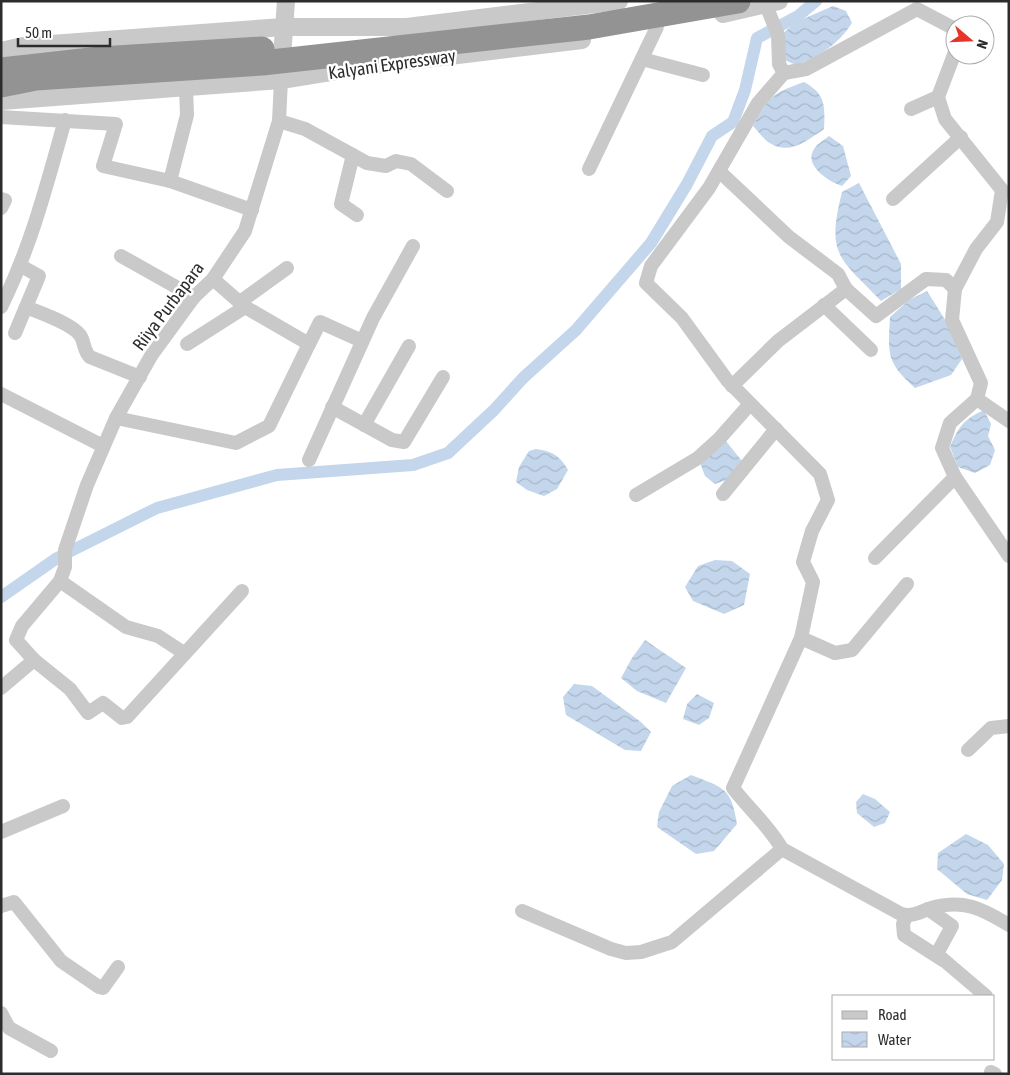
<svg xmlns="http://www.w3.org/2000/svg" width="1010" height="1075" font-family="'Asap Condensed',sans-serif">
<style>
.water{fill:url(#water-waves)}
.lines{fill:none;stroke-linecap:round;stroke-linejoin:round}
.canal{stroke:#c3d6eb;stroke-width:12}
.minor{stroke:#c9c9c9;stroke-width:14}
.tertiary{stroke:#c9c9c9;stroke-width:18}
.motorway{stroke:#939393;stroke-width:25}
.motorway-bridge{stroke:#939393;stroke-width:25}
.labels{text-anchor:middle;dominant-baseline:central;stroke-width:5;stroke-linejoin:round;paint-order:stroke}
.street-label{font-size:18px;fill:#2c2c2c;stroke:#fff}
</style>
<defs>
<pattern id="water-waves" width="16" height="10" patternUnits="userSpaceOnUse" patternTransform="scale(1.25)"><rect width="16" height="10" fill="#c3d6eb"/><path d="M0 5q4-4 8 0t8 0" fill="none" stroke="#a8b8ca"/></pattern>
</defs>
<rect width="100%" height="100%" fill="#fff"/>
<g class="water">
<path d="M 833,6 L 846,11 L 852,23 C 839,44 818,57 796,65 L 782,59 L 781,35 L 796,22 Z"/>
<path d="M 804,82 C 826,94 825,106 824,129 C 808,140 789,156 770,143 C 764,140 758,131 753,126 C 768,96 774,93 804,82 Z"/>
<path d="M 829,136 L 843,146 L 851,176 L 842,186 C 830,182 803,166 814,149 C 817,144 824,140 829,136 Z"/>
<path d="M 859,183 L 901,264 L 901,289 L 881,301 C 839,257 826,256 842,192 Z"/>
<path d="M 927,291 L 949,326 L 962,359 L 951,375 L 915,388 C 886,362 888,354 890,317 L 909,300 Z"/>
<path d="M 984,410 L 991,424 L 988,436 L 995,450 L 990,465 L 975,473 L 958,467 L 950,447 C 959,426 963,420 984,410 Z"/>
<polygon points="725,440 742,461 732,478 715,484 705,476 699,460"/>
<path d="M 536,449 C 552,451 560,456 568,470 L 557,489 L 544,496 L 527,490 L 516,482 L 519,467 L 529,451 Z"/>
<polygon points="715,560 732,561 750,574 744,605 724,614 693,601 685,587 698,566"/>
<polygon points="645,640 686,668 666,703 637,691 621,678 632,658"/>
<polygon points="574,684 592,686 641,722 651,732 641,751 625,750 566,715 563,697"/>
<polygon points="697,694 714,703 709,718 699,725 683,719 687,704"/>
<path d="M 691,775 C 724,788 731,787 737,824 L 714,851 L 696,854 L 657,827 L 659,812 L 672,786 Z"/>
<polygon points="863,794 875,799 890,812 885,823 874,827 857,813 856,802"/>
<polygon points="966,834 988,845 1004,864 1002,880 987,900 967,894 937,869 938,853"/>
</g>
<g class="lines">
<polyline class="canal" points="1,597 57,558 157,508 277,475 413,465 448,453 494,410 523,378 576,330 651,243 687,184 712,136 733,122 745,90 757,38 798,16 816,1"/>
<g class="minor">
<polyline points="766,5 778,35 779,64 784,73 806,69 917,9 955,29"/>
<polyline points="955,52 938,97 945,119 1002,190 997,222 976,249 955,289 952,320 981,383 977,399 950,423 942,448 955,477 1009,556"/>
<polyline points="642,59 703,75"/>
<path d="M 784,73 L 758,103 L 709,188 L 651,266 L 646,283 L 682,318 L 727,380 L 820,474 L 828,500 L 812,531 L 803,562 L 813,582 L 801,638 L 733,788 C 749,809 770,827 782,849 L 901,914 C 913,917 920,912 931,908 C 963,899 981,908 1009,925"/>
<polyline points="911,109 938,97"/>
<polyline points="1,117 116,124 103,166 170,181 252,210"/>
<polyline points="279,121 305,129 367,163 386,166 396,161 411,164 447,191"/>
<polyline points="353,155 341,204 357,215"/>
<polyline points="589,169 657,27"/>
<polyline points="719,171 789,237 838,274 846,289"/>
<polyline points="170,181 187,115 186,88"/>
<polyline points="1,199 5,200 1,208"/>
<polyline points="893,199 961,137"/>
<polyline points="121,256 194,297"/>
<polyline points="213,279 245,307 309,344 320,322 362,341"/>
<polyline points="240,302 287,268"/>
<polyline points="824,305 871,350"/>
<path d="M 1,307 C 31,247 47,184 65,120"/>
<path d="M 26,307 C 40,313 71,323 80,335 C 85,342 83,350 90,357 L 140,377"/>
<polyline points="15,333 39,276 21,266"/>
<polyline points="187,344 245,307"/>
<polyline points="732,386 778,341 846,289 876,316 926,279 946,280 955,289"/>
<polyline points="1,394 103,446"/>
<polyline points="977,399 1009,421"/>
<polyline points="332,407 392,440 404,442 443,377"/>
<polyline points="116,418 236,443 269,426 309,344"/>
<polyline points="364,425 409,346"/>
<polyline points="309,460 373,318 413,246"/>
<polyline points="723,494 776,429"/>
<polyline points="636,495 698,458 719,439 750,404"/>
<polyline points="875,558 955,477"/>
<polyline points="60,581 126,627 158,636 184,653"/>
<polyline points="801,638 835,653 852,650 907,584"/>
<polyline points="34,660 70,689 88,713 103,703 122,718 127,717 242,591"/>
<polyline points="1,688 34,660 16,640 22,626 60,581 65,567 65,550 87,485 116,418 151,356 194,297 213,279 245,231 279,121 281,80"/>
<polyline points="968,750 991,728 1009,726"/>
<polyline points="1,832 63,806"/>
<polyline points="1,906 14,902 61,961 99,987 103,988 118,967"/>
<polyline points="928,909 952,926 939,950 939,956 986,996"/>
<polyline points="522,911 611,949 626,953 641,952 672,942 782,849"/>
<polyline points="906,916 903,924 904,935 943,960"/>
<polyline points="1,1013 9,1028 51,1051"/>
<polyline points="991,1072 995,1074"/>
</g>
<g class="tertiary">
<polyline points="723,14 779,1"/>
<polyline points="1,51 23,46 283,27 407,27 619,1"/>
<polyline points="281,71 286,1"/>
<polyline points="1,101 281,80 368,66 582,40"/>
</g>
<polyline class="motorway" points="1,70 100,59 262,49"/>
<polyline class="motorway-bridge" points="1,85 36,78 262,63 589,27 738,1"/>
</g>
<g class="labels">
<g class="street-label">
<text transform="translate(392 64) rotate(-8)">Kalyani Expressway</text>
<text transform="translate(168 306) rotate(-53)">Riiya Purbapara</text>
</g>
</g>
<rect width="1010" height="1075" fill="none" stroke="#2c2c2c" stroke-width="5"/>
<rect x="832" y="995" width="162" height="65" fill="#ffffff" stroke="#ababab"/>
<rect x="842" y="1011" width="25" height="8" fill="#c9c9c9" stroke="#ababab"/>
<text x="878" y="1020" font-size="15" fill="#2c2c2c">Road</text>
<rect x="842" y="1032" width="25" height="15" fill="url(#water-waves)" stroke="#ababab"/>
<text x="878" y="1045" font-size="15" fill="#2c2c2c">Water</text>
<g transform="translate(970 40) rotate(109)"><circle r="24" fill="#ffffff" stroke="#ababab"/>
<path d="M0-4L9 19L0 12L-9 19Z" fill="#e73429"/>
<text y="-8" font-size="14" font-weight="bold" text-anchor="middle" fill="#2c2c2c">N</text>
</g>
<path d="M18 38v8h92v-8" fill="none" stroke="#2c2c2c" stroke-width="2.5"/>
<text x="25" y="38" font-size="15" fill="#2c2c2c" stroke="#ffffff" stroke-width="4" paint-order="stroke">50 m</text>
</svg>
